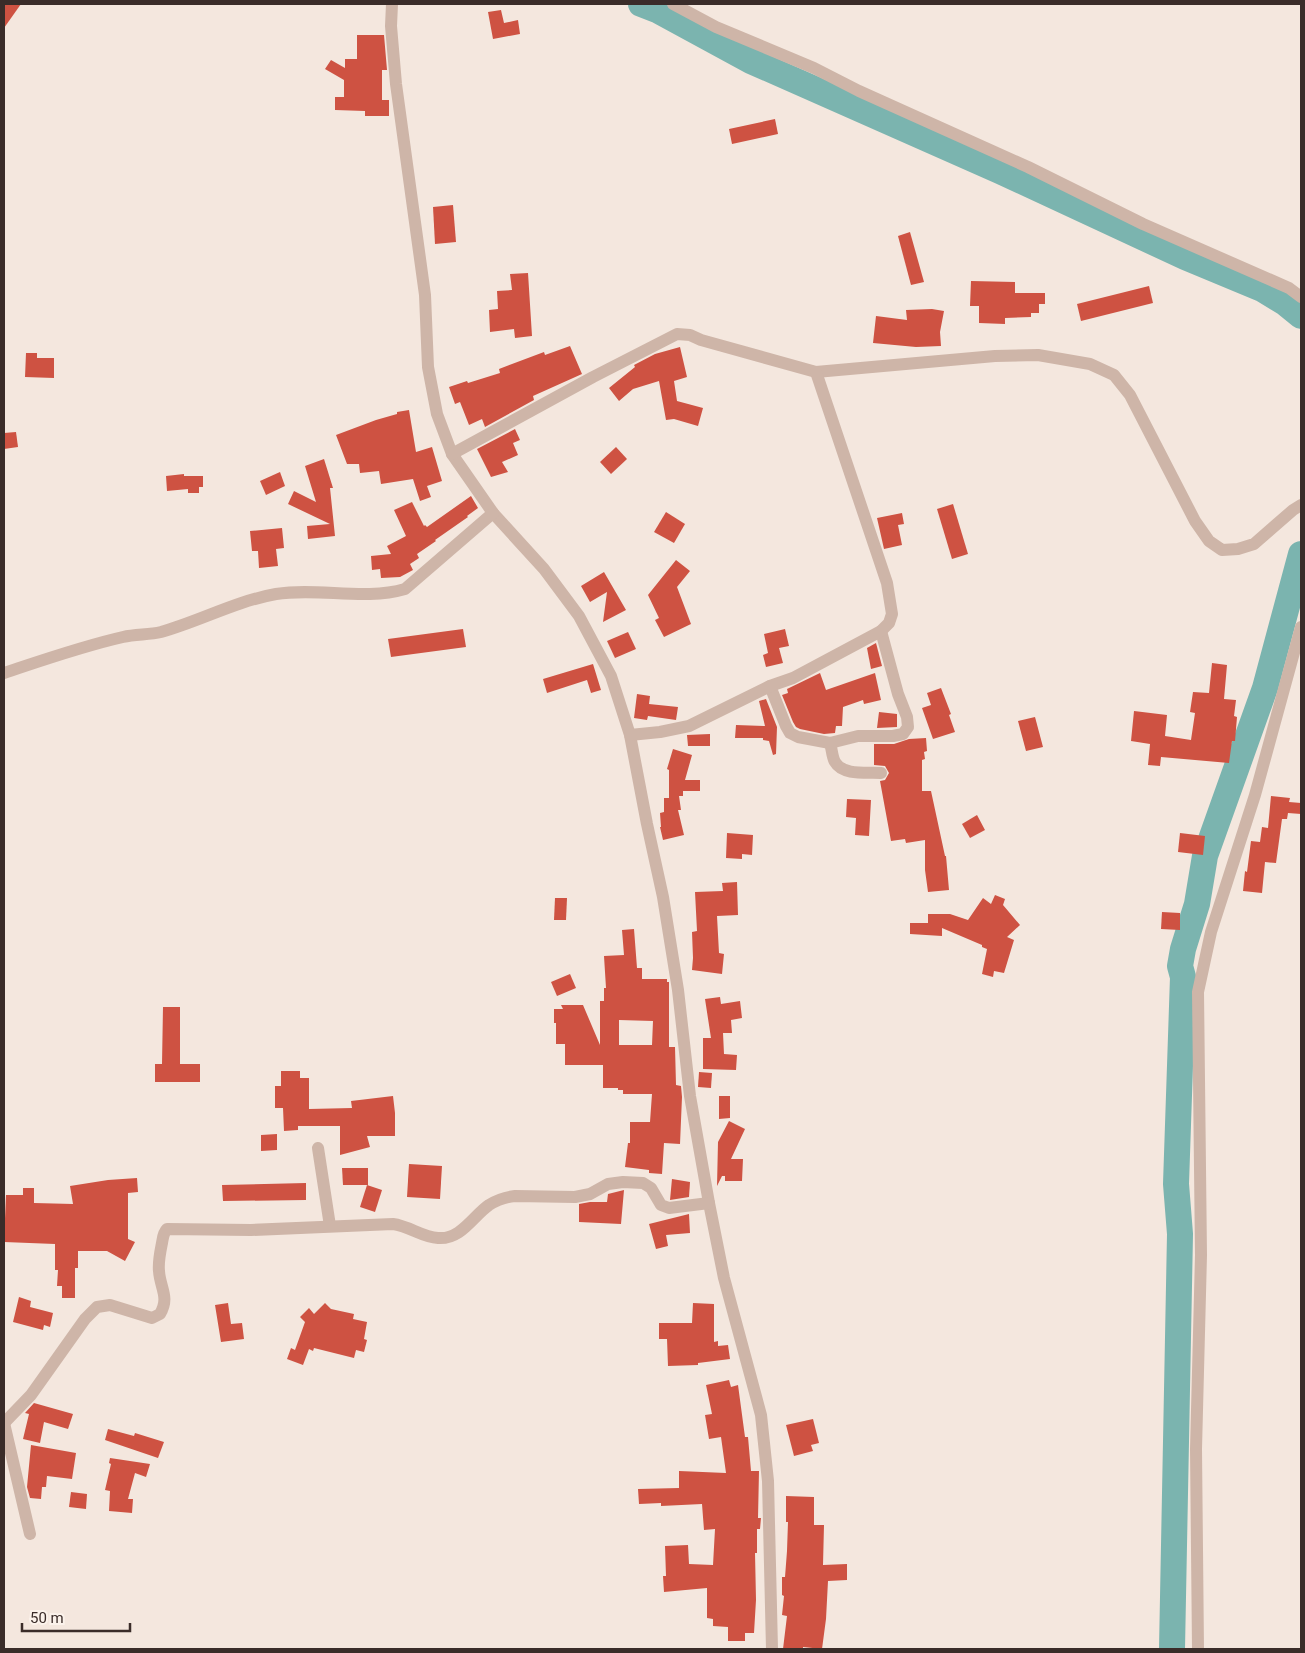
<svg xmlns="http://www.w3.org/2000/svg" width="1305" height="1653" font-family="Roboto,sans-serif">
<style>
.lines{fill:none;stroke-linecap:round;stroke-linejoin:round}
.river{stroke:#7bb4af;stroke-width:26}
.building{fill:#ce5242;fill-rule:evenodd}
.minor{stroke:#ceb5a8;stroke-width:12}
</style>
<rect width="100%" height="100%" fill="#f4e7de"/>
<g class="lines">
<g class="river">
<polyline points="641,4 659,11 751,61 1000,171 1185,257 1262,289 1285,303 1301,316"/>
<polyline points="1172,1649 1180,1234 1176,1184 1183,977 1180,966 1183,949 1197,904 1205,856 1265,688 1301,554"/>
</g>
</g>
<g class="building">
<polygon points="4,4 21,4 4,28"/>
<polygon points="501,10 504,23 518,20 520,34 493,39 488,12"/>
<polygon points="357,35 384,35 387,70 382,70 382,100 389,100 389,116 365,116 365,111 335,110 335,97 344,97 344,80 325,69 331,60 345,68 345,59 357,59"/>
<polygon points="775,119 778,134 732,144 729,129"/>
<polygon points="453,205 456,242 435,244 433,207"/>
<polygon points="910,232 924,282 911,285 898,236"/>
<polygon points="528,273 532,336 515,338 514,329 490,332 489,310 498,309 497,291 512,290 510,274"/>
<polygon points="971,281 1015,282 1015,293 1045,293 1045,304 1039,304 1039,313 1031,313 1031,317 1005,318 1005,324 979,323 979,306 970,306"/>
<polygon points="1149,286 1153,303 1081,321 1077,304"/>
<polygon points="932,309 944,311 940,332 941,346 916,347 873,343 876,316 907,320 906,310"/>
<polygon points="570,346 582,374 533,396 534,400 485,427 482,419 469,425 460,402 455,404 449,387 467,381 468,383 500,373 499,369 544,352 545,355"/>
<polygon points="680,347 687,377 674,381 677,401 703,408 698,426 674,419 666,420 659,381 633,389 619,401 609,388 635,367 634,365 655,354"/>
<polygon points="26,353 37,353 37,358 54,358 54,378 25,377"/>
<polygon points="409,410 416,452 432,447 442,481 427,486 431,497 420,501 413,479 381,484 379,471 360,473 359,464 347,464 336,435 376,420 397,414 397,412"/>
<polygon points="515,429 520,440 513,443 518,455 502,462 508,472 491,477 477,449"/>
<polygon points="16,432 18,447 4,449 4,433"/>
<polygon points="616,447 627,459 611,474 600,462"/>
<polygon points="324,459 333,488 330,488 335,536 308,539 307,526 330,524 288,504 294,491 316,502 305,466"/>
<polygon points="280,472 285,486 266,495 260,481"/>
<polygon points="184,474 184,476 203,476 203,487 199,487 199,493 188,493 188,489 167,491 166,476"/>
<polygon points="471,496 478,508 467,516 468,517 435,540 436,541 417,554 419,558 410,564 413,570 400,577 381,578 380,569 372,570 371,556 391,554 387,546 406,536 394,510 412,502 424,526 425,525 427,527"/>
<polygon points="953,504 968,554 952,559 937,509"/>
<polygon points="666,512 685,524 674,543 654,532"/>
<polygon points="902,513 904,524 898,525 902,545 884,549 877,518"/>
<polygon points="282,528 284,548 276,549 278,566 259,568 258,551 252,551 250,531"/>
<polygon points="676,560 690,571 677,587 691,624 664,637 655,620 659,618 648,595"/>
<polygon points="604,572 626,610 603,622 607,592 590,602 581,586"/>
<polygon points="463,629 466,647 391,657 388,639"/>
<polygon points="785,629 789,646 779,648 783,663 766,667 763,655 768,653 764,634"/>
<polygon points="628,632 636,649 615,658 607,641"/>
<polygon points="876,643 882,666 871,669 867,648"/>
<polygon points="1212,663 1227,665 1224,699 1236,700 1234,716 1237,717 1235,741 1232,741 1229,763 1161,757 1160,766 1148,765 1150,744 1131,741 1134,711 1167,715 1165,736 1191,740 1195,713 1190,712 1193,692 1209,693"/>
<polygon points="593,664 601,690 591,693 587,680 547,693 543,679"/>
<polygon points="820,673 826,690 875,673 881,700 864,704 863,700 843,707 842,726 836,726 835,733 824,734 800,729 796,727 793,722 782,695 788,693 787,689"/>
<polygon points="941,688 951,714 949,715 955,732 933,739 922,708 931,705 927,693"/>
<polygon points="637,694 650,696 649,704 678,707 676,720 648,716 647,720 634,718"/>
<polygon points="766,699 777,727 776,754 773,755 769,741 763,740 763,738 735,738 736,725 765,726 759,701"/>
<polygon points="879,712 897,714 897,727 877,728"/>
<polygon points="1035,717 1043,747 1026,751 1018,721"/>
<polygon points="710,734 710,746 688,746 687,735"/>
<polygon points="926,738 927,751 924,752 925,759 922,760 922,791 931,791 945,856 946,856 949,890 928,892 925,870 925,840 906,843 905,839 891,841 880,781 885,780 889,773 885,766 874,765 874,744 894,744 909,739"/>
<polygon points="673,749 692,755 685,780 700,780 700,791 683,791 683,796 679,796 681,810 678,810 684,835 663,840 660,827 661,827 660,813 664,812 664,798 669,798 669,770 667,769"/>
<polygon points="1271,796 1290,798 1289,802 1301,803 1301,814 1288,813 1287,819 1282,819 1276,863 1265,862 1262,893 1243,891 1245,871 1247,872 1251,841 1260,842 1262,827 1268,828"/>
<polygon points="847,799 871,800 869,836 855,835 856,818 846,817"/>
<polygon points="977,815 985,830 970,838 962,824"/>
<polygon points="727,833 753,835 752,855 742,854 742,859 726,858"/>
<polygon points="1180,833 1205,836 1203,855 1178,852"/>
<polygon points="737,882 738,915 717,916 719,953 724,954 722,974 692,970 693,958 692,932 697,931 695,892 723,891 722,883"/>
<polygon points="995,895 1005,899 1003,905 1020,925 1007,937 1014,940 1004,973 994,971 993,977 982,974 987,949 982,947 982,945 942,928 942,936 910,934 910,923 928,923 928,914 950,914 968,920 983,898 991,904"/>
<polygon points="555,898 567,898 566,920 554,920"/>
<polygon points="1162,912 1180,913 1180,930 1161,929"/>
<path d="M 634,929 L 637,968 L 642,968 L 642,979 L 667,979 L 667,982 L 669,982 L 669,1047 L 675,1047 L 676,1085 L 681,1086 L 682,1097 L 680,1144 L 664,1143 L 662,1174 L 649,1173 L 649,1170 L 625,1167 L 628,1143 L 630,1143 L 630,1122 L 650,1122 L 652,1094 L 623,1094 L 623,1090 L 618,1090 L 618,1088 L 603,1088 L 603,1065 L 565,1065 L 565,1044 L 556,1044 L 556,1023 L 554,1023 L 554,1009 L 563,1009 L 561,1005 L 583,1005 L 600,1045 L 600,1001 L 604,1001 L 604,988 L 606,988 L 604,956 L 624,955 L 622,930 ZM 619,1020 L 653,1021 L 652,1045 L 619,1045 Z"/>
<polygon points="570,974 576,988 557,996 551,982"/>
<polygon points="720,997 721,1004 740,1001 742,1018 731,1020 732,1033 723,1033 724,1054 737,1055 736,1070 703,1069 703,1038 711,1038 705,999"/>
<polygon points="163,1007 180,1007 180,1064 200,1064 200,1082 155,1082 155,1064 162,1064"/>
<polygon points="281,1071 300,1071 300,1078 309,1078 309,1109 352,1108 351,1101 393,1096 395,1113 395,1136 367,1136 370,1147 340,1155 340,1126 298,1126 298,1130 284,1131 283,1108 275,1108 275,1086 281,1086"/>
<polygon points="699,1072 712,1073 711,1088 698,1087"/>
<polygon points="719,1096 730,1096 730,1118 719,1119"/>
<polygon points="729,1121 745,1129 731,1159 743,1159 742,1181 725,1181 725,1176 722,1176 717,1186 718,1142"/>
<polygon points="277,1134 277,1150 261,1151 261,1135"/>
<polygon points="409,1164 442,1166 440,1199 407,1197"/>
<polygon points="342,1168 368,1168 368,1185 343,1185"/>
<polygon points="137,1178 138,1192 128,1193 128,1239 135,1242 125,1261 107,1251 78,1251 78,1268 75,1268 75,1298 62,1298 62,1286 57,1286 58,1270 55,1270 55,1244 4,1242 6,1195 23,1195 23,1188 34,1188 34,1203 73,1204 70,1186 108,1180"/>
<polygon points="672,1179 690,1182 689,1197 670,1200"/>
<polygon points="306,1183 306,1200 223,1201 222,1185"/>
<polygon points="367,1185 382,1190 375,1212 360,1207"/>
<polygon points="624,1190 621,1224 579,1222 579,1204 590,1202 607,1202 608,1194"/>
<polygon points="689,1214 690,1233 666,1235 668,1246 656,1249 649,1224"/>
<polygon points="19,1297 31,1301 30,1307 53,1313 50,1327 44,1325 43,1330 13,1322"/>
<polygon points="228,1303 231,1324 242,1323 244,1339 221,1342 215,1305"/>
<polygon points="325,1303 331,1309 354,1314 353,1319 367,1322 364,1339 367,1340 364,1352 356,1350 354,1358 314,1348 313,1351 309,1349 303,1365 287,1359 291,1348 295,1350 305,1322 300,1317 309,1308 314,1314"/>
<polygon points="693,1303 714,1304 714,1342 718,1341 718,1346 728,1345 730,1359 698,1363 698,1365 668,1366 667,1339 659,1339 659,1323 692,1323"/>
<polygon points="729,1380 731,1387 738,1385 745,1437 748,1437 751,1471 759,1471 758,1518 761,1518 760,1529 757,1529 757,1553 755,1553 756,1600 754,1633 745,1633 745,1641 728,1641 728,1627 713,1626 713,1619 707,1618 707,1588 664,1592 663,1576 666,1576 665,1546 688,1545 689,1564 713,1565 715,1529 704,1530 702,1504 661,1506 661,1503 639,1504 638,1489 679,1488 679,1471 726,1473 721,1437 709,1439 705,1415 712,1414 706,1385"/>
<polygon points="34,1403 73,1414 68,1429 44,1422 40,1443 23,1439 29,1414 25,1413"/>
<polygon points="813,1419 819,1443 811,1445 813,1451 794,1456 786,1425"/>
<polygon points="108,1429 134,1436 135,1433 164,1442 158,1458 105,1440"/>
<polygon points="31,1445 76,1453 72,1479 47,1476 46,1487 42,1487 41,1499 30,1498 27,1487"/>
<polygon points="110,1458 150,1464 146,1477 135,1473 128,1499 133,1499 132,1513 109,1511 110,1491 105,1490 111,1464 109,1463"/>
<polygon points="71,1492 87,1494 86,1509 69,1507"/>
<polygon points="786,1496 814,1497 814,1525 824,1525 823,1565 847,1564 847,1580 828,1581 826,1619 822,1649 803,1647 803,1649 783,1649 787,1616 782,1615 784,1596 782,1595 782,1577 785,1577 787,1551 788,1522 786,1522"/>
</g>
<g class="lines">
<g class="minor">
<polyline points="392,4 391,26 396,84 425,295 428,367 437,414 452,454 493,513 544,569 579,616 611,676 630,735 647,824 663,897 678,990 690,1096 709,1203 724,1278 761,1415 768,1481 772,1649"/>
<polyline points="673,4 716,27 814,68 859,91 1028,167 1143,224 1289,288 1301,297"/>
<polyline points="452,454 593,377 677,334 690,335 701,340 816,372 995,356 1038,355 1090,364 1114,375 1130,395 1195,521 1209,541 1222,550 1238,549 1254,544 1293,510 1301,505"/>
<path d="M 4,673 C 43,660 83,646 123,637 C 136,634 149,635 161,632 C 200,621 236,601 276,594 C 318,587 364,601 405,589 L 493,513"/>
<polyline points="770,686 786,726 790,733 798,737 830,743 858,736 893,736 903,734 908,727 907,717 898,694 881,631"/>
<polyline points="630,735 660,732 689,726 770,686 793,678 881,631 889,623 892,614 887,583 816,372"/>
<path d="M 830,743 C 832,749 832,757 835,762 C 843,776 868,772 881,773"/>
<polyline points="318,1148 330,1226"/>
<path d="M 4,1423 L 31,1395 L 85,1319 L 97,1307 L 110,1305 L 152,1318 L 160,1314 C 170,1297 160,1288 159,1271 C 158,1262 160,1253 162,1243 C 163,1238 163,1233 167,1229 L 251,1230 L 393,1224 C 409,1226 422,1237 438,1238 C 461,1240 473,1216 489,1205 C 497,1200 506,1197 515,1196 L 575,1197 L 590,1194 L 608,1184 L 623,1182 L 643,1183 L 651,1188 L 661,1205 L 669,1208 L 709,1203"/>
<polyline points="4,1423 30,1534"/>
<polyline points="1198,1649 1196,1449 1201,1255 1198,992 1211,932 1255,795 1301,627"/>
</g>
</g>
<rect width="1305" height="1653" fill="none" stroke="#3a2c29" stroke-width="10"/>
<path d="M22 1623v8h108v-8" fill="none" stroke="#3a2c29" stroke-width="2.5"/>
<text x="30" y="1623" font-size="15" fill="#3a2c29" stroke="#fbf2eb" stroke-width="4" paint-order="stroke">50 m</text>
</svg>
